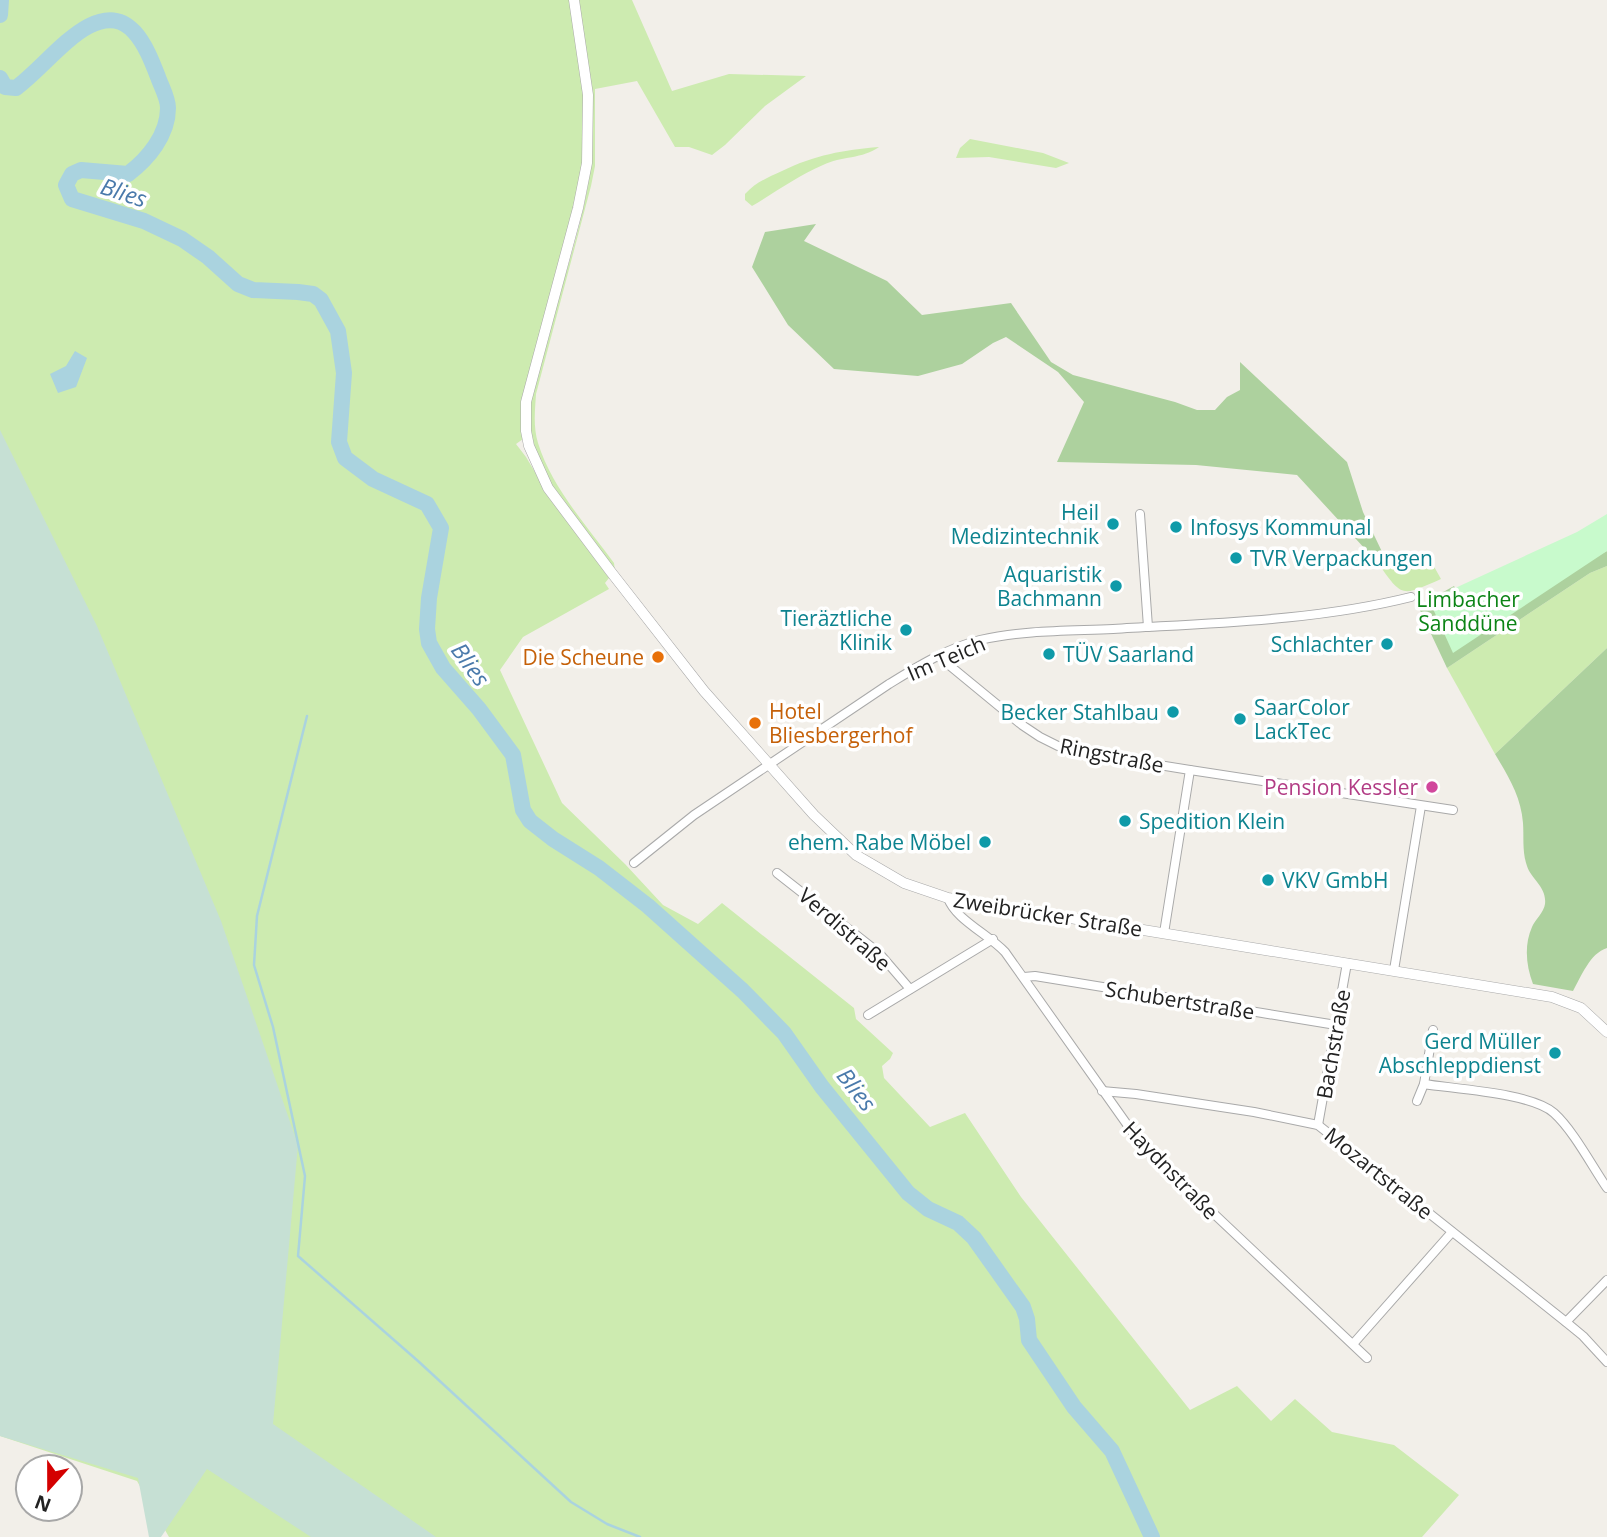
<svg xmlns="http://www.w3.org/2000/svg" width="1607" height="1537" font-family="'Open Sans',sans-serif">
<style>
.grass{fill:#cdebb0}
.forest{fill:#add19e}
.wetland{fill:#c6e0d4}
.park{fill:#c8facc}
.water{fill:#aad3df}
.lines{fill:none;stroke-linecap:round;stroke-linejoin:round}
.stream{stroke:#aad3df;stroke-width:2.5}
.river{stroke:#aad3df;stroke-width:16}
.minor-casing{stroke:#a9a9a9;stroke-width:10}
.tertiary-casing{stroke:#a9a9a9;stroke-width:11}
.minor{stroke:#fff;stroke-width:8}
.tertiary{stroke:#fff;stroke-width:10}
.culture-dot{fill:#0f9aa8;stroke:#fff;stroke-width:2.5}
.food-dot{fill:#e8710a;stroke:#fff;stroke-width:2.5}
.hotel-dot{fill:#d1479c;stroke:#fff;stroke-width:2.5}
.labels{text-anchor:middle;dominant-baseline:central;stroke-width:7;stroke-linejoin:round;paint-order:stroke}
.culture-label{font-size:21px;fill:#0d838f;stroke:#fff;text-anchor:end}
.park-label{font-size:21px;fill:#0c8416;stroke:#fff}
.food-label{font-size:21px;fill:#c56008;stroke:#fff;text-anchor:end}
.street-label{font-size:21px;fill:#222;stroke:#fff}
.hotel-label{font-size:21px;fill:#b23c85;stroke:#fff;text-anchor:end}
.water-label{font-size:23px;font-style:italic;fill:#4a7aab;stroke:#fff}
</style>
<rect width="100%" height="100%" fill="#f2efe9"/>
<g class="grass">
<polygon points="0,0 569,0 585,98 585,138 581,180 522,404 523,439 516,444 526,457 548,494 609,578 605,583 609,589 523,637 500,670 562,803 625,864 663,905 698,924 722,903 854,1008 856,1019 893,1053 890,1059 882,1066 884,1078 930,1127 965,1113 1021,1197 1190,1410 1237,1386 1271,1421 1295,1399 1332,1432 1394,1445 1459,1495 1422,1537 169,1537 137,1481 0,1436"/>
<path d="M 577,0 L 632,0 L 672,91 L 729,74 L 806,76 L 765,106 L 725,145 L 712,155 L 689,147 L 675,147 L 637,81 L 595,89 L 595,166 L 591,186 L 536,394 C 535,410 533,427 538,443 C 552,488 587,526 614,563 L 615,571 C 591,538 540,481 532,442 C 524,407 538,372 547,338 C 560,289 578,240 587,190 C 598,126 586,64 577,0 Z"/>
<polygon points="970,139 1043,153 1069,163 1056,168 989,157 956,158 960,148"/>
<path d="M 879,147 C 863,159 841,156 823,165 C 797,176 776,192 752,206 L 745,200 L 745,194 C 756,182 767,178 782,171 C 815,155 843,150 879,147 Z"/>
<path d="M 1427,554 L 1441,579 C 1402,596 1403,599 1378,563 L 1384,556 L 1388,563 Z"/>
<polygon points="1607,566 1607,648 1495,754 1447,668 1590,573"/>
</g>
<g class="forest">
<polygon points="816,224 804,241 887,281 922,315 1011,303 1051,362 1073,375 1175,402 1197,410 1215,410 1227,397 1240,390 1240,362 1347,462 1363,512 1384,556 1378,563 1297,475 1196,465 1057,462 1084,402 1058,372 1006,337 993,343 962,364 918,376 834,369 788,325 752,267 765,232"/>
<polygon points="1607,551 1607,566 1590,573 1447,668 1418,606 1454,586 1466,607 1576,566"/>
<path d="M 1607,648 L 1607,948 C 1590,953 1581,977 1573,991 L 1533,984 C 1526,966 1524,945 1532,927 C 1535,920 1544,912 1545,904 C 1547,887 1531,879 1527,866 C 1522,852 1524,837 1523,823 C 1521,796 1508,776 1495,754 Z"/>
</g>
<polygon class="wetland" points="0,430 97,626 221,921 298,1145 273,1424 436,1537 311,1537 207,1469 161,1537 149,1537 138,1478 0,1436"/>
<polygon class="park" points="1607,514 1607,551 1453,653 1429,600 1577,532"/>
<polygon class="water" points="75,351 87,358 76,387 58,393 50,374 66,366"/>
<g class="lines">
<polyline class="stream" points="307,716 257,916 254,965 273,1027 305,1176 298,1256 418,1361 571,1502 607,1524 640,1537"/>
<g class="river">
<polyline points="0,15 1,0"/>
<path d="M 0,78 L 5,87 L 16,88 C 39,71 64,39 89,26 C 130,5 146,46 158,77 C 161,86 168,98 168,108 C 168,135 148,159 128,174 L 81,170 L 72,174 L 66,185 L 72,199 L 144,221 L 182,239 L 208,257 L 238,284 L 253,290 L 298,292 L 313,294 L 321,300 L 338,331 L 344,373 L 339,442 L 345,458 L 373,479 L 427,504 L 441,528 L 429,598 L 427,629 L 429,643 L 443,668 L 479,709 L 513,755 L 523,810 L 530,821 L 553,839 L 599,868 L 648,906 L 743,991 L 784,1033 L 822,1087 L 908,1193 L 928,1209 L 958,1223 L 974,1238 L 1023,1307 L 1027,1319 L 1029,1340 L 1074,1407 L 1112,1451 L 1152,1537"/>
</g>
<defs>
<g id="minor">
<polyline points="1140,514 1148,627"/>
<polyline points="938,656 1022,725 1040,737 1058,746 1079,752 1190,770 1453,810"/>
<path d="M 634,863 L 694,815 L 889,684 C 917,667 947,648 980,640 C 1023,630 1070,631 1113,629 C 1212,623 1315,621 1411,597"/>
<polyline points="777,873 879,953 910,989"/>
<path d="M 948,898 C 955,919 988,934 1005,952 L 1143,1147 L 1367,1358"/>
<polyline points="1164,933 1190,770"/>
<polyline points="1394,970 1421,806"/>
<polyline points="1024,977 1035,976 1336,1025"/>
<polyline points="868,1015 993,939"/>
<path d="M 1424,1084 C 1455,1089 1532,1093 1554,1113 C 1573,1130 1592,1166 1607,1188"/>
<polyline points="1102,1091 1136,1094 1254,1112 1318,1125 1566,1322 1583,1336 1607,1362"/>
<polyline points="1417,1101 1424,1084 1433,1030"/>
<polyline points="1318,1125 1347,963"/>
<polyline points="1566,1322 1607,1280"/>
<polyline points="1353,1344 1452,1232"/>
</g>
<polyline id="tertiary" points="574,0 588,95 587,163 578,208 526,402 526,431 529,446 548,488 611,572 704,691 814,815 856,855 904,883 948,898 1552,997 1581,1008 1607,1032"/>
</defs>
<use href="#minor" class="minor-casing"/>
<use href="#tertiary" class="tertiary-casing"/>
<use href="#minor" class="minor"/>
<use href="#tertiary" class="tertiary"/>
</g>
<g class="culture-dot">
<circle cx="1113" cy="524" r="7"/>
<circle cx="1176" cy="527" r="7"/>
<circle cx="1236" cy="558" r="7"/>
<circle cx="1116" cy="586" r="7"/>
<circle cx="906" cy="630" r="7"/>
<circle cx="1387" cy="644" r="7"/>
<circle cx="1049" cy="654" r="7"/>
<circle cx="1173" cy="712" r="7"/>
<circle cx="1240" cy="719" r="7"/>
<circle cx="1125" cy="821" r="7"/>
<circle cx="985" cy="842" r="7"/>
<circle cx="1268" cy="880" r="7"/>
<circle cx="1555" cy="1053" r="7"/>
</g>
<g class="food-dot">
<circle cx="658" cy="657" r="7"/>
<circle cx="755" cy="723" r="7"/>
</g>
<circle class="hotel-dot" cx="1432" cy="787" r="7"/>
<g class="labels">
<g class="culture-label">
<text x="1099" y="512">Heil<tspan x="1099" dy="24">Medizintechnik</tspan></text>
<text x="1190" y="527" text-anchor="start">Infosys Kommunal</text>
<text x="1250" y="558" text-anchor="start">TVR Verpackungen</text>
<text x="1102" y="574">Aquaristik<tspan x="1102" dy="24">Bachmann</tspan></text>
<text x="892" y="618">Tieräztliche<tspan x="892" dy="24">Klinik</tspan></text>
<text x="1373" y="644">Schlachter</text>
<text x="1063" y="654" text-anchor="start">TÜV Saarland</text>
<text x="1254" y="707" text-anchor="start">SaarColor<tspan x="1254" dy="24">LackTec</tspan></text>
<text x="1159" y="712">Becker Stahlbau</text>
<text x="1139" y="821" text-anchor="start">Spedition Klein</text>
<text x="971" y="842">ehem. Rabe Möbel</text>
<text x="1282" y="880" text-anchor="start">VKV GmbH</text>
<text x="1541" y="1041">Gerd Müller<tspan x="1541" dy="24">Abschleppdienst</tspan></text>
</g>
<g class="park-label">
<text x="1468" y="599">Limbacher<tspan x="1468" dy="24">Sanddüne</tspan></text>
</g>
<g class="food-label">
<text x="644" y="657">Die Scheune</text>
<text x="769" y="711" text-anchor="start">Hotel<tspan x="769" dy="24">Bliesbergerhof</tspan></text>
</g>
<g class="street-label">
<text transform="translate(946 658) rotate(-23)">Im Teich</text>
<text transform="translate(1112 755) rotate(11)">Ringstraße</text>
<text transform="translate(1048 914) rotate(9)">Zweibrücker Straße</text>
<text transform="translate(845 929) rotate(41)">Verdistraße</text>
<text transform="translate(1180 1000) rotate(9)">Schubertstraße</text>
<text transform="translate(1333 1044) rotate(-80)">Bachstraße</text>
<text transform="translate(1171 1170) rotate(46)">Haydnstraße</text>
<text transform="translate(1379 1173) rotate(39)">Mozartstraße</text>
</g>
<g class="hotel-label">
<text x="1418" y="787">Pension Kessler</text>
</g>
<g class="water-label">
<text transform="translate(124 192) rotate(18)">Blies</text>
<text transform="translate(471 664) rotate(54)">Blies</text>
<text transform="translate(857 1089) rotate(52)">Blies</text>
</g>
</g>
<g transform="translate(49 1488) rotate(201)"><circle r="33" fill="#ffffff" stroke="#a7a7a7" stroke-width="2"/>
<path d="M0-5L12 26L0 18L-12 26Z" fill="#d40000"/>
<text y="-10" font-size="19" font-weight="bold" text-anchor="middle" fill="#222222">N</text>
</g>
</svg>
